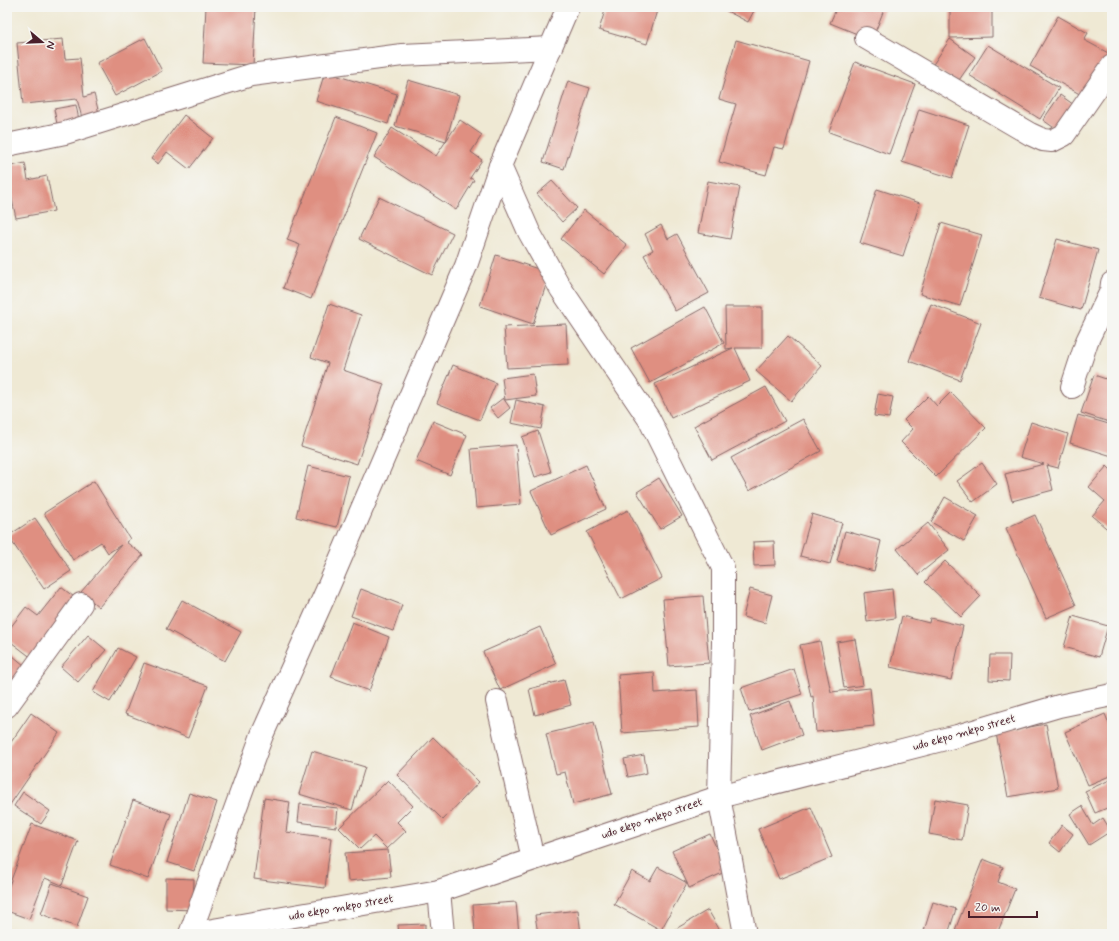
<svg xmlns="http://www.w3.org/2000/svg" width="1119" height="941" font-family="Mynerve,sans-serif">
<style>
.building{fill:#df8f81}
.lines{fill:none;stroke-linecap:round;stroke-linejoin:round}
.minor-casing{stroke:#846666;stroke-width:24}
.minor{stroke:#fff;stroke-width:22}
.labels{text-anchor:middle;dominant-baseline:central;stroke-width:3;stroke-linejoin:round;paint-order:stroke}
.street-label{font-size:12px;fill:#4a1f2b;stroke:#f6f6f2}
</style>
<rect width="100%" height="100%" fill="#f6f6f2"/>
<filter id="ink" filterUnits="userSpaceOnUse"><feTurbulence type="fractalNoise" baseFrequency=".025" numOctaves="2"/><feDisplacementMap in="SourceGraphic" scale="8" xChannelSelector="R" yChannelSelector="G"/><feConvolveMatrix kernelMatrix="1 2 1 2 8 2 1 2 1" color-interpolation-filters="sRGB"/></filter>
<filter id="wash" filterUnits="userSpaceOnUse"><feTurbulence type="fractalNoise" baseFrequency=".012" numOctaves="4" result="noise"/><feDisplacementMap in="SourceGraphic" scale="16" xChannelSelector="R" yChannelSelector="G"/><feGaussianBlur stdDeviation="0.9" result="paint"/><feColorMatrix in="noise" values="0 0 0 0 0 0 0 0 0 0 0 0 0 0 0 0 0 1.4 0 .05"/><feComposite in="paint" operator="in"/></filter>
<g filter="url(#wash)">
<rect width="100%" height="100%" fill="#efe9d4"/>
<g id="blocks">
<g class="building">
<polygon points="206,7 256,7 253,65 203,63"/>
<polygon points="606,7 658,7 647,44 599,30"/>
<polygon points="719,7 756,7 748,22"/>
<polygon points="837,7 885,7 872,40 830,23"/>
<polygon points="950,7 992,7 992,37 950,38"/>
<polygon points="1058,16 1088,33 1084,40 1112,55 1092,101 1030,66"/>
<polygon points="145,38 162,71 115,96 97,63"/>
<polygon points="63,39 65,59 80,58 84,97 94,94 100,117 83,122 77,99 23,104 17,43"/>
<polygon points="950,39 975,57 957,83 932,66"/>
<polygon points="736,40 809,61 784,149 774,147 766,175 719,162 736,104 719,99"/>
<polygon points="988,45 1059,88 1040,119 969,75"/>
<polygon points="855,62 915,84 889,154 829,132"/>
<polygon points="325,72 397,94 388,124 316,101"/>
<polygon points="408,80 459,95 446,141 395,126"/>
<polygon points="568,81 590,88 564,169 543,162"/>
<polygon points="1060,95 1077,107 1060,132 1043,120"/>
<polygon points="76,105 79,120 57,124 54,109"/>
<polygon points="919,109 969,125 952,178 902,162"/>
<polygon points="184,115 213,138 189,169 167,152 158,164 151,159"/>
<polygon points="336,117 377,133 311,299 283,288 300,245 287,240"/>
<polygon points="460,120 482,135 471,152 482,160 470,178 474,180 456,210 374,157 392,128 436,156"/>
<polygon points="25,163 28,180 47,176 54,211 16,218 7,176 7,167"/>
<polygon points="552,181 577,208 562,222 537,194"/>
<polygon points="708,181 740,187 730,239 698,233"/>
<polygon points="877,189 920,203 903,256 860,243"/>
<polygon points="379,197 453,233 432,275 359,239"/>
<polygon points="584,210 627,245 604,274 561,239"/>
<polygon points="941,223 982,235 960,306 920,294"/>
<polygon points="661,225 668,239 677,234 709,293 675,311 644,255 653,250 645,234"/>
<polygon points="1057,239 1098,250 1081,310 1039,298"/>
<polygon points="496,255 550,273 533,324 480,306"/>
<polygon points="329,304 361,315 343,370 384,384 357,464 301,446 328,363 311,357"/>
<polygon points="931,304 981,323 960,380 909,361"/>
<polygon points="705,307 724,343 650,383 631,348"/>
<polygon points="725,307 762,307 762,348 735,348 750,381 671,418 655,384 733,348 726,349"/>
<polygon points="566,324 568,365 507,368 504,327"/>
<polygon points="788,336 822,366 791,401 756,371"/>
<polygon points="453,365 496,383 480,420 437,403"/>
<polygon points="533,374 536,396 505,400 502,378"/>
<polygon points="1094,375 1112,381 1112,423 1081,413"/>
<polygon points="766,387 785,421 712,460 694,426"/>
<polygon points="951,392 986,428 936,477 901,442 913,429 904,420 928,396 937,406"/>
<polygon points="878,394 893,397 889,418 874,416"/>
<polygon points="503,398 510,408 498,418 490,408"/>
<polygon points="516,400 545,407 541,429 511,423"/>
<polygon points="1078,415 1112,425 1112,456 1070,443"/>
<polygon points="803,419 821,451 749,491 731,458"/>
<polygon points="433,421 467,435 450,475 416,461"/>
<polygon points="1031,422 1068,434 1058,468 1047,465 1053,490 1012,501 1005,474 1044,464 1020,457"/>
<polygon points="538,431 551,472 535,477 522,437"/>
<polygon points="516,445 521,504 476,508 471,449"/>
<polygon points="982,463 997,484 973,502 957,481"/>
<polygon points="586,465 606,509 551,535 531,491"/>
<polygon points="308,466 349,476 337,527 296,517"/>
<polygon points="1107,466 1112,471 1112,533 1092,516 1105,501 1089,487"/>
<polygon points="659,478 682,516 660,529 637,492"/>
<polygon points="94,481 130,539 126,542 143,555 99,607 81,592 121,545 108,553 101,542 73,560 44,513"/>
<polygon points="945,497 978,516 964,541 931,522"/>
<polygon points="628,510 662,578 621,599 587,532"/>
<polygon points="812,514 842,523 830,564 800,556"/>
<polygon points="1035,515 1076,605 1046,618 1006,528"/>
<polygon points="35,518 71,571 44,589 8,536"/>
<polygon points="928,523 949,550 918,575 897,549"/>
<polygon points="845,531 881,541 874,571 837,561"/>
<polygon points="774,541 775,565 754,566 753,542"/>
<polygon points="945,561 981,596 961,617 925,582"/>
<polygon points="61,587 86,606 41,665 7,639 7,632 26,607 38,616"/>
<polygon points="361,589 402,605 393,631 351,616"/>
<polygon points="750,589 772,595 765,623 743,617"/>
<polygon points="892,589 895,618 867,622 864,593"/>
<polygon points="703,596 709,663 669,666 663,599"/>
<polygon points="182,600 241,632 225,661 166,629"/>
<polygon points="902,616 929,623 930,618 963,626 951,680 890,667"/>
<polygon points="1073,616 1108,626 1099,657 1064,647"/>
<polygon points="352,622 389,637 369,691 331,677"/>
<polygon points="540,627 556,664 500,690 483,652"/>
<polygon points="88,635 106,650 78,682 61,667"/>
<polygon points="855,639 863,685 844,688 837,642"/>
<polygon points="820,641 831,692 870,688 874,726 816,732 813,696 811,697 800,645"/>
<polygon points="118,648 136,657 110,702 93,692"/>
<polygon points="7,651 30,670 7,698"/>
<polygon points="990,655 1010,655 1009,681 989,680"/>
<polygon points="144,663 208,686 188,738 125,714"/>
<polygon points="794,669 802,694 749,712 741,688"/>
<polygon points="654,672 655,693 697,690 699,727 622,733 618,675"/>
<polygon points="564,680 571,705 535,715 529,689"/>
<polygon points="790,701 802,735 762,750 750,716"/>
<polygon points="31,713 59,733 7,809 7,748"/>
<polygon points="1105,714 1112,731 1112,775 1088,785 1065,732"/>
<polygon points="594,722 612,794 573,804 565,772 556,774 546,734"/>
<polygon points="1046,724 1058,788 1008,797 996,733"/>
<polygon points="433,737 479,782 443,820 397,775"/>
<polygon points="312,751 365,767 352,810 299,794"/>
<polygon points="644,755 647,773 628,777 624,759"/>
<polygon points="1112,779 1112,806 1095,813 1085,791"/>
<polygon points="388,780 413,806 397,822 406,831 387,849 374,836 360,849 339,828"/>
<polygon points="23,792 50,811 41,824 14,806"/>
<polygon points="189,793 217,802 194,871 167,862"/>
<polygon points="264,798 290,802 286,832 331,838 325,888 254,879"/>
<polygon points="935,799 968,805 962,840 929,834"/>
<polygon points="133,800 171,814 148,879 110,865"/>
<polygon points="300,804 338,808 336,827 298,822"/>
<polygon points="1082,806 1093,825 1103,818 1111,831 1089,845 1070,814"/>
<polygon points="811,807 832,857 779,879 758,829"/>
<polygon points="32,824 78,841 62,885 45,878 29,919 7,911 7,891"/>
<polygon points="1062,825 1073,834 1060,852 1049,843"/>
<polygon points="710,834 727,871 689,888 687,883 661,930 614,904 632,871 650,881 658,867 687,883 672,851"/>
<polygon points="388,850 391,877 348,881 345,853"/>
<polygon points="983,859 1003,867 998,882 1015,889 997,934 966,934 955,930"/>
<polygon points="166,878 194,879 193,910 166,909"/>
<polygon points="52,883 88,896 77,927 41,914"/>
<polygon points="516,902 519,934 475,934 473,905"/>
<polygon points="933,902 956,909 948,934 923,934"/>
<polygon points="578,910 581,934 538,934 535,915"/>
<polygon points="708,910 722,934 667,934"/>
<polygon points="425,924 425,934 399,934 398,925"/>
<polygon points="1069,930 1071,934 1058,934"/>
</g>
</g>
</g>
<g filter="url(#ink)">
<use href="#blocks" fill-opacity="0" stroke="#846666" stroke-width="1"/>
<g class="lines">
<defs>
<g id="minor">
<polyline points="866,38 1030,134 1043,140 1052,141 1064,135 1112,66"/>
<polyline points="7,145 65,133 251,75 402,55 551,48"/>
<polyline points="500,166 529,232 561,289 649,419 723,568 723,643 719,797 745,934"/>
<polyline points="1072,387 1087,341 1111,291 1112,283"/>
<polyline points="497,701 533,859"/>
<polyline points="7,706 81,604"/>
<polyline points="439,891 443,934"/>
<polyline points="190,934 262,735 327,590 466,266 500,166 568,7"/>
<polyline points="190,934 439,891 719,797 957,736 1059,706 1112,695"/>
</g>
</defs>
<use href="#minor" class="minor-casing"/>
<use href="#minor" class="minor"/>
</g>
</g>
<g class="labels">
<g class="street-label">
<text transform="translate(964 733) rotate(-16)">udo ekpo mkpo street</text>
<text transform="translate(652 819) rotate(-19)">udo ekpo mkpo street</text>
<text transform="translate(341 908) rotate(-10)">udo ekpo mkpo street</text>
</g>
</g>
<rect width="1119" height="941" fill="none" stroke="#f6f6f2" stroke-width="24"/>
<g transform="translate(42 42) rotate(109)" stroke="#f6f6f2" stroke-width="3" paint-order="stroke">
<path d="M0-3L7 15L0 10L-7 15Z" fill="#4a1f2b"/>
<text y="-6" font-size="11" font-weight="bold" text-anchor="middle" fill="#4a1f2b">N</text>
</g>
<path d="M969 911v6h68v-6" fill="none" stroke="#4a1f2b" stroke-width="2"/>
<text x="975" y="911" font-size="12" fill="#4a1f2b" stroke="#f6f6f2" stroke-width="3" paint-order="stroke">20 m</text>
</svg>
